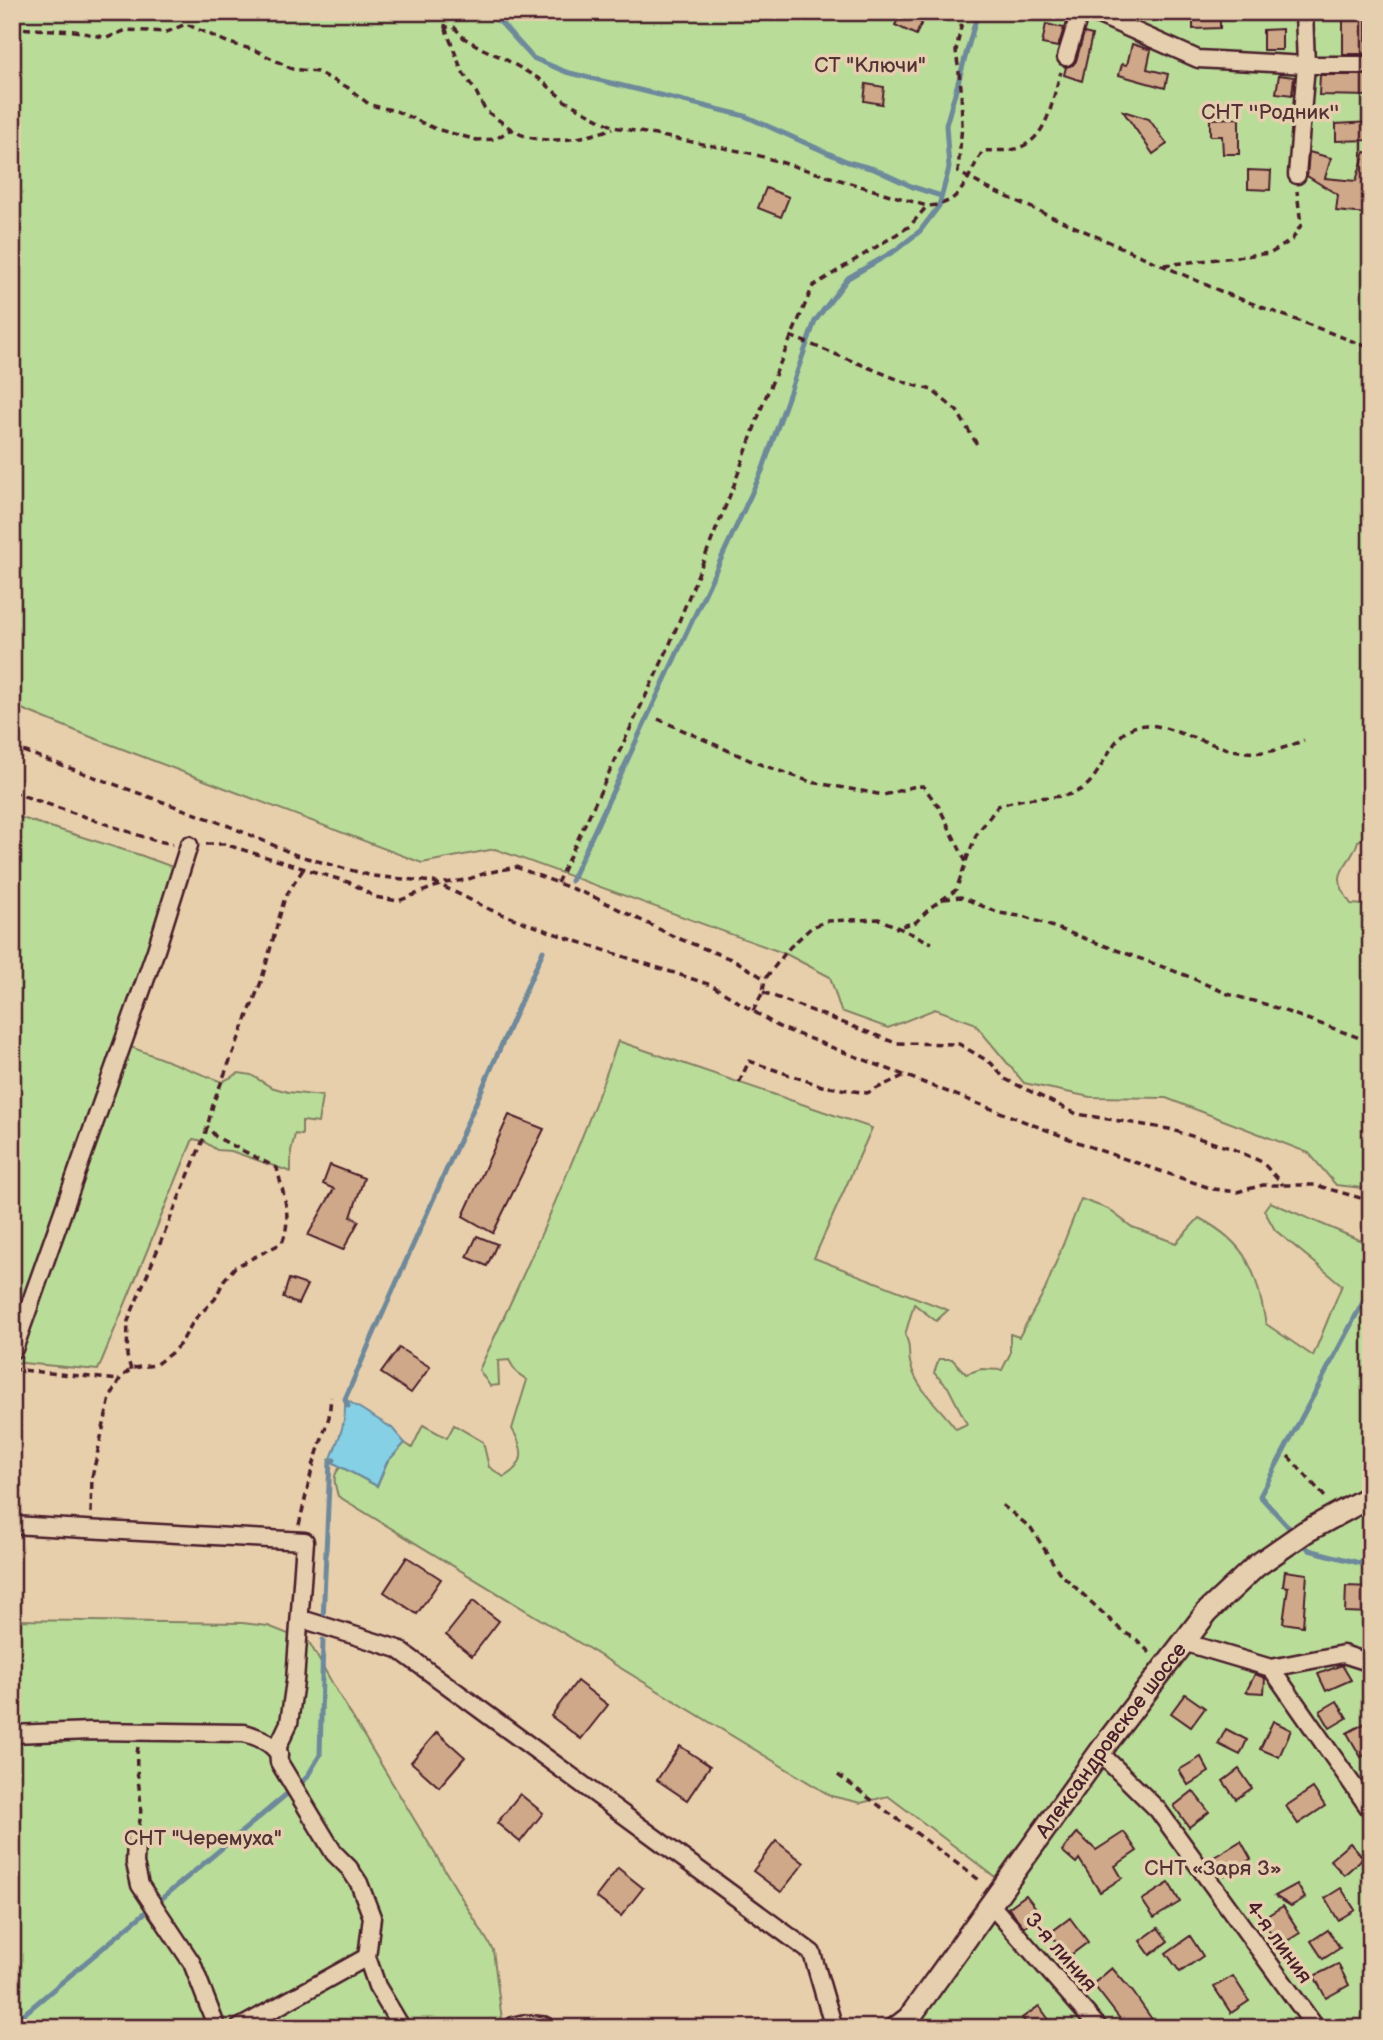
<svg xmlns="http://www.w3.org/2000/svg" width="1383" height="2040" font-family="'Balsamiq Sans',sans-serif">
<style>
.green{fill:#b9dd98;stroke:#827e62;stroke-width:2}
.water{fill:#85d0e5;stroke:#6d899b;stroke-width:2}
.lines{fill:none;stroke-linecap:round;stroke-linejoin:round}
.stream{stroke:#6d899b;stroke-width:5}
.building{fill:#cfa889;stroke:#4a1f2b;stroke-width:2}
.street-casing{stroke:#4a1f2b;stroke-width:21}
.secondary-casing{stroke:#4a1f2b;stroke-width:26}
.path{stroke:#4a1f2b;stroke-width:3.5;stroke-dasharray:7 5;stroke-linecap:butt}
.street{stroke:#e5cfae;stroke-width:16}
.secondary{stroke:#e5cfae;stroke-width:21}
.labels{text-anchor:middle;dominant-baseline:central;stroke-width:7;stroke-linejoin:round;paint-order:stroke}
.park-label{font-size:21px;fill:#553236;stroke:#e5cfae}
.street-label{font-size:21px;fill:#4a1f2b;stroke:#e5cfae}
</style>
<rect width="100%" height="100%" fill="#e8cfac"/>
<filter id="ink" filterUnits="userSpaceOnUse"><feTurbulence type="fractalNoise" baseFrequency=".0143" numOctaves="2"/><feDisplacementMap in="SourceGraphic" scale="14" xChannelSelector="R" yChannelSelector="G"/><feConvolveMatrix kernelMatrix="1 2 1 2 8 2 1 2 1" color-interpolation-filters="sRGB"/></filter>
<g filter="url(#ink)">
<g class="green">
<path d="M 12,12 L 1371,12 L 1371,835 L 1358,841 C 1350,870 1326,869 1351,904 L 1364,905 L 1371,896 L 1371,1189 L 1336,1185 L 1309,1153 L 1166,1098 L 1090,1097 L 1024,1083 L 974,1023 L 935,1009 L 888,1028 L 841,1011 L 830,977 L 786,954 L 495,849 L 422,863 L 91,737 L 12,705 Z"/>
<polygon points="12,815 140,855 181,870 123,1044 222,1082 239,1073 251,1075 271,1087 288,1092 322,1096 318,1123 302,1121 302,1135 295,1134 291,1151 291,1172 231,1151 217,1150 203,1141 193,1139 98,1370 12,1362"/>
<path d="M 618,1041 L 872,1128 L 814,1258 L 948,1310 L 936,1321 L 914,1304 L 905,1335 C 912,1347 907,1354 911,1366 C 918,1391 941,1408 956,1429 L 967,1424 L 948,1387 L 934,1373 L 939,1359 L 952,1359 L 966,1374 L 981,1369 L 1002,1370 L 1010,1354 L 1010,1334 L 1019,1337 L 1045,1290 L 1081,1199 L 1108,1209 L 1132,1227 L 1176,1243 L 1199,1218 C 1249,1244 1256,1272 1266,1324 L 1313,1356 L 1342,1285 L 1275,1230 L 1264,1210 L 1270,1202 L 1371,1245 L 1371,2028 L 894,2028 L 1003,1883 L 888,1796 L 861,1803 L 831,1796 L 338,1496 C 335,1485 331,1475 341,1467 L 377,1486 L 387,1462 L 405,1443 L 412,1448 L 423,1425 L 447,1438 L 454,1425 L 483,1442 L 489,1467 L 504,1477 C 526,1464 525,1450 512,1429 L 527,1380 L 516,1372 L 509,1360 L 498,1361 L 499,1385 L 490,1386 L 479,1370 C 530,1263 579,1153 618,1041 Z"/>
<polygon points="12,1620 242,1623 268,1626 309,1642 335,1688 493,1950 502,2020 474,2028 12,2028"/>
</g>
<path class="water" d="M 345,1399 L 392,1428 L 405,1443 L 387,1462 L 377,1486 L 330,1461 C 339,1437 346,1426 345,1399 Z"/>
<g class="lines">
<g class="stream">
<polyline points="487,12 501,23 533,58 566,72 745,116 848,162 874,169 913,187 941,196"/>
<polyline points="571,881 762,471 815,321 848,278 896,250 920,231 939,206 949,168 946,125 978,12"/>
<polyline points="348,1406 345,1399 543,951"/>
<polyline points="1294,1533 1260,1496 1371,1287"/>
<polyline points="1301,1540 1309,1550 1371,1566"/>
<polyline points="323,1621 330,1461 334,1460"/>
<polyline points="300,1784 307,1777 320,1755 323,1640"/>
<polyline points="12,2024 288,1793"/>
</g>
</g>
<g class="building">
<polygon points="902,12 927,12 916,35 895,25"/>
<polygon points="1193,12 1220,12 1220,28 1193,29"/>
<rect x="1343" y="14" width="23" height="40"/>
<polygon points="1046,24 1064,28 1058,47 1042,44"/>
<polygon points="1282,29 1282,50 1263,50 1263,30"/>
<polygon points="1084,33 1092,35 1082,81 1064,75 1066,67 1073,65 1076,61"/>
<polygon points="1132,44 1151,50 1147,69 1168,74 1165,88 1119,75 1122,64 1127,65"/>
<polygon points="1279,75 1294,77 1292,95 1276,93"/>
<polygon points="1320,75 1371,75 1371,96 1319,95"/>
<polygon points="866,84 884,87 882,104 864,101"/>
<polygon points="1123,111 1149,119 1167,144 1153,154"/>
<polygon points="1239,118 1239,154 1223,154 1222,136 1210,136 1210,119"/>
<polygon points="1371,122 1371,140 1336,141 1336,124"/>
<polygon points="1309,152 1331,158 1325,178 1356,181 1365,152 1371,153 1366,214 1336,211 1338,195 1307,176"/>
<polygon points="1248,170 1271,171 1270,190 1248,189"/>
<polygon points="766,188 789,197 781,217 758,208"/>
<polygon points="509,1115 544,1129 493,1233 463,1216"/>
<polygon points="330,1165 364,1178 351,1217 359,1221 343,1250 308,1235 334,1189 323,1184"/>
<polygon points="477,1236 497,1244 487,1266 467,1257"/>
<polygon points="289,1279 307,1285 298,1304 283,1298"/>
<polygon points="399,1348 430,1367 411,1393 381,1373"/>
<polygon points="407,1557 441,1579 417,1614 384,1592"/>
<polygon points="1285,1571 1307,1574 1303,1626 1283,1623 1288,1587 1283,1586"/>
<polygon points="1346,1586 1371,1587 1371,1613 1345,1612"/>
<polygon points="473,1601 499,1621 472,1656 446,1635"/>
<polygon points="1342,1665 1351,1680 1326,1691 1318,1674"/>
<polygon points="1255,1674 1265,1678 1264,1693 1246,1692"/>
<polygon points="577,1681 608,1705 581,1739 551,1716"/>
<polygon points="1185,1694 1205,1708 1191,1727 1171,1713"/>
<polygon points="1337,1701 1347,1718 1330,1728 1320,1711"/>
<polygon points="1371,1720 1371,1751 1361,1757 1347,1733"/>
<polygon points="1273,1721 1291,1730 1279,1757 1260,1749"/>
<polygon points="1226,1729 1247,1740 1240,1755 1218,1744"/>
<polygon points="437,1732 465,1757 439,1787 411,1762"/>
<polygon points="680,1746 710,1766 687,1800 657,1780"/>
<polygon points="1201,1757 1209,1772 1188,1785 1179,1770"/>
<polygon points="1239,1769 1252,1788 1236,1799 1223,1781"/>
<polygon points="1313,1788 1325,1806 1298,1824 1286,1806"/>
<polygon points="1193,1791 1209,1812 1189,1827 1174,1806"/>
<polygon points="520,1794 543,1813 520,1842 497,1823"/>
<polygon points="1124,1832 1137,1851 1115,1866 1122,1878 1100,1892 1079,1859 1076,1863 1062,1851 1077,1833 1096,1850"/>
<polygon points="776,1841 804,1863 781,1892 753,1871"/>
<polygon points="1241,1841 1251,1859 1225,1875 1214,1857"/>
<polygon points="1350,1843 1363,1858 1344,1875 1330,1860"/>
<polygon points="618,1868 643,1888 621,1916 596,1897"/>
<polygon points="1169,1883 1180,1902 1154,1918 1142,1900"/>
<polygon points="1297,1884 1305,1898 1291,1906 1275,1896"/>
<polygon points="1341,1888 1355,1910 1338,1920 1325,1898"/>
<polygon points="1026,1895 1043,1917 1024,1927 1008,1908"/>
<polygon points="1283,1906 1300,1933 1279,1946 1262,1919"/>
<polygon points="1070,1918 1088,1942 1068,1957 1050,1933"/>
<polygon points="1158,1928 1168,1941 1150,1955 1140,1941"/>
<polygon points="1328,1930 1340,1948 1323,1959 1311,1941"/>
<polygon points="1190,1936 1203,1956 1180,1972 1166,1953"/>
<polygon points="1338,1964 1349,1985 1326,1998 1314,1976"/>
<polygon points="1112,1968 1133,1992 1158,2028 1127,2028 1093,1984"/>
<polygon points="1233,1976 1249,2001 1231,2013 1214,1987"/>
<polygon points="1039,2006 1055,2028 1030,2028 1022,2018"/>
</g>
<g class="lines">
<defs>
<g id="street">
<polyline points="1092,12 1198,59 1306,65 1371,65"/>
<polyline points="1066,57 1080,12"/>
<polyline points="1297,175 1306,65 1304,12"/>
<polyline points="14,1349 156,950 189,845"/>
<polyline points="12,1525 305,1541 295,1681 289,1723 278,1746 279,1762 334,1853 349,1868 359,1883 372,1917 367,1957 377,1986 402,2028"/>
<polyline points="308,1621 398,1649 812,1953 834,2028"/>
<polyline points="1183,1642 1271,1668 1343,1654 1371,1663"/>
<polyline points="1271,1668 1371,1811"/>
<path d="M 12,1734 L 91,1731 L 244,1733 C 258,1737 270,1741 279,1754"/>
<polyline points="1100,1753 1158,1810 1316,2028"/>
<polyline points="136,1841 135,1863 140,1885 192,1963 217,2028"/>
<polyline points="991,1905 1099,2028"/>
<polyline points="239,2028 367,1957"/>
</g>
<g id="secondary">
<polyline points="515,2028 524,2026 544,2028"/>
<path id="s1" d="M 896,2028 L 909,2018 L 1108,1741 L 1207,1612 L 1256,1566 L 1305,1532 L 1371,1496"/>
</g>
</defs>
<use href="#street" class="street-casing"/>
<use href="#secondary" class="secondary-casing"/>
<g class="path">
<path d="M 447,12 L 445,27 L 454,27 L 464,38 L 483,49 L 503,58 L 541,80 L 565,101 L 614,127 L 750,153 L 927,206 C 964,205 966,177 983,151 C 996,150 1010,152 1021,147 C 1050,135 1052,97 1061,72"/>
<polyline points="964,12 956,51 961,87 962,124 958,172 987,188 1227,294 1371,348"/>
<polyline points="445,27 462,71 476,92 485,110 511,129"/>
<path d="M 12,28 L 75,31 L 107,38 L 126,30 L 167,32 L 186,24 L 229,43 L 255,50 L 292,69 L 317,72 L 347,87 L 370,105 L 396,111 L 436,129 L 477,140 L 496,139 L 511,129 C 538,148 585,139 613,128"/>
<polyline points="1164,265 1271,253 1292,240 1301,225 1297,191"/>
<polyline points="790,336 907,383 932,390 957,411 978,446"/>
<polyline points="658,719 754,762 811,782 884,795 912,787 923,786 939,807 966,862 956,890 931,907 916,922 895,928"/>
<polyline points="12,747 229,826 296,855 372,876 434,882 491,910 567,938 711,985 779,1027 1096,1149 1213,1189 1237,1192 1263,1185 1315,1185 1371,1201"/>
<polyline points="12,792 153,840 173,844"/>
<polyline points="206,844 224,844 351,883 375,897 398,901 445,883 466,880 486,873 516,867 594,897 675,937 736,961 765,979"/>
<path d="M 966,861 L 976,835 L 998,806 C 1010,802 1022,799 1035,798 C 1053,796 1070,799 1086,786 C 1103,772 1113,730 1138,726 C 1152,723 1166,728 1180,733 C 1230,749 1252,764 1304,740"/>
<polyline points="557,883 667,651 734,485 764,401 813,286 910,226 927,206"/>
<polyline points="944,899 961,897 999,913 1026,917 1185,975 1228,994 1268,1005 1371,1042"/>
<polyline points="763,992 896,1043 959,1044 991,1063 1005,1079 1077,1114 1169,1129 1233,1149 1262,1162 1283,1185"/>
<polyline points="753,1011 763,992 765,979 790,947 812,927 827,921 879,919 932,943"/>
<polyline points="739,1083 749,1061 822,1086 867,1093 903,1076"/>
<polyline points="12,1369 119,1380"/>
<polyline points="131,1370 127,1356 128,1321 205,1135 214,1101 261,982 285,897 304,868"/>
<polyline points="1288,1456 1326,1498"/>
<polyline points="1002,1505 1031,1528 1059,1572 1121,1630 1137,1640 1152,1655"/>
<path d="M 91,1513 L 92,1477 L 110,1398 L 121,1377 L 133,1368 L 155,1365 L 171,1353 L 181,1343 L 194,1320 L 215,1299 L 224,1280 L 235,1267 L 282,1243 C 293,1216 283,1195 277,1168 L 216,1137 L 207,1126"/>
<polyline points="299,1525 312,1469 329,1417 331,1397"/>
<path d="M 138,1747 C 133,1773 145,1799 139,1825"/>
<polyline points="838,1775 982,1882"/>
</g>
<use href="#street" class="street"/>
<use href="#secondary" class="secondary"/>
</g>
</g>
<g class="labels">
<g class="park-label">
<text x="870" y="65">СТ "Ключи"</text>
<text x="1270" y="112">СНТ ''Родник''</text>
<text x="203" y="1838">СНТ "Черемуха"</text>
<text x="1213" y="1868">СНТ «Заря 3»</text>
</g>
<g class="street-label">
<text stroke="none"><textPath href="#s1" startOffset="360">Александровское шоссе</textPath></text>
<text transform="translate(1279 1942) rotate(54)">4-я линия</text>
<text transform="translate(1061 1952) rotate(49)">3-я линия</text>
</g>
</g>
<rect width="1383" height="2040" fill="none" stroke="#e5cfae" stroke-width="42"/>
<rect x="21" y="21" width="1341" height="1998" fill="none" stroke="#4a1f2b" stroke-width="2.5" filter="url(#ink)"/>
</svg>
